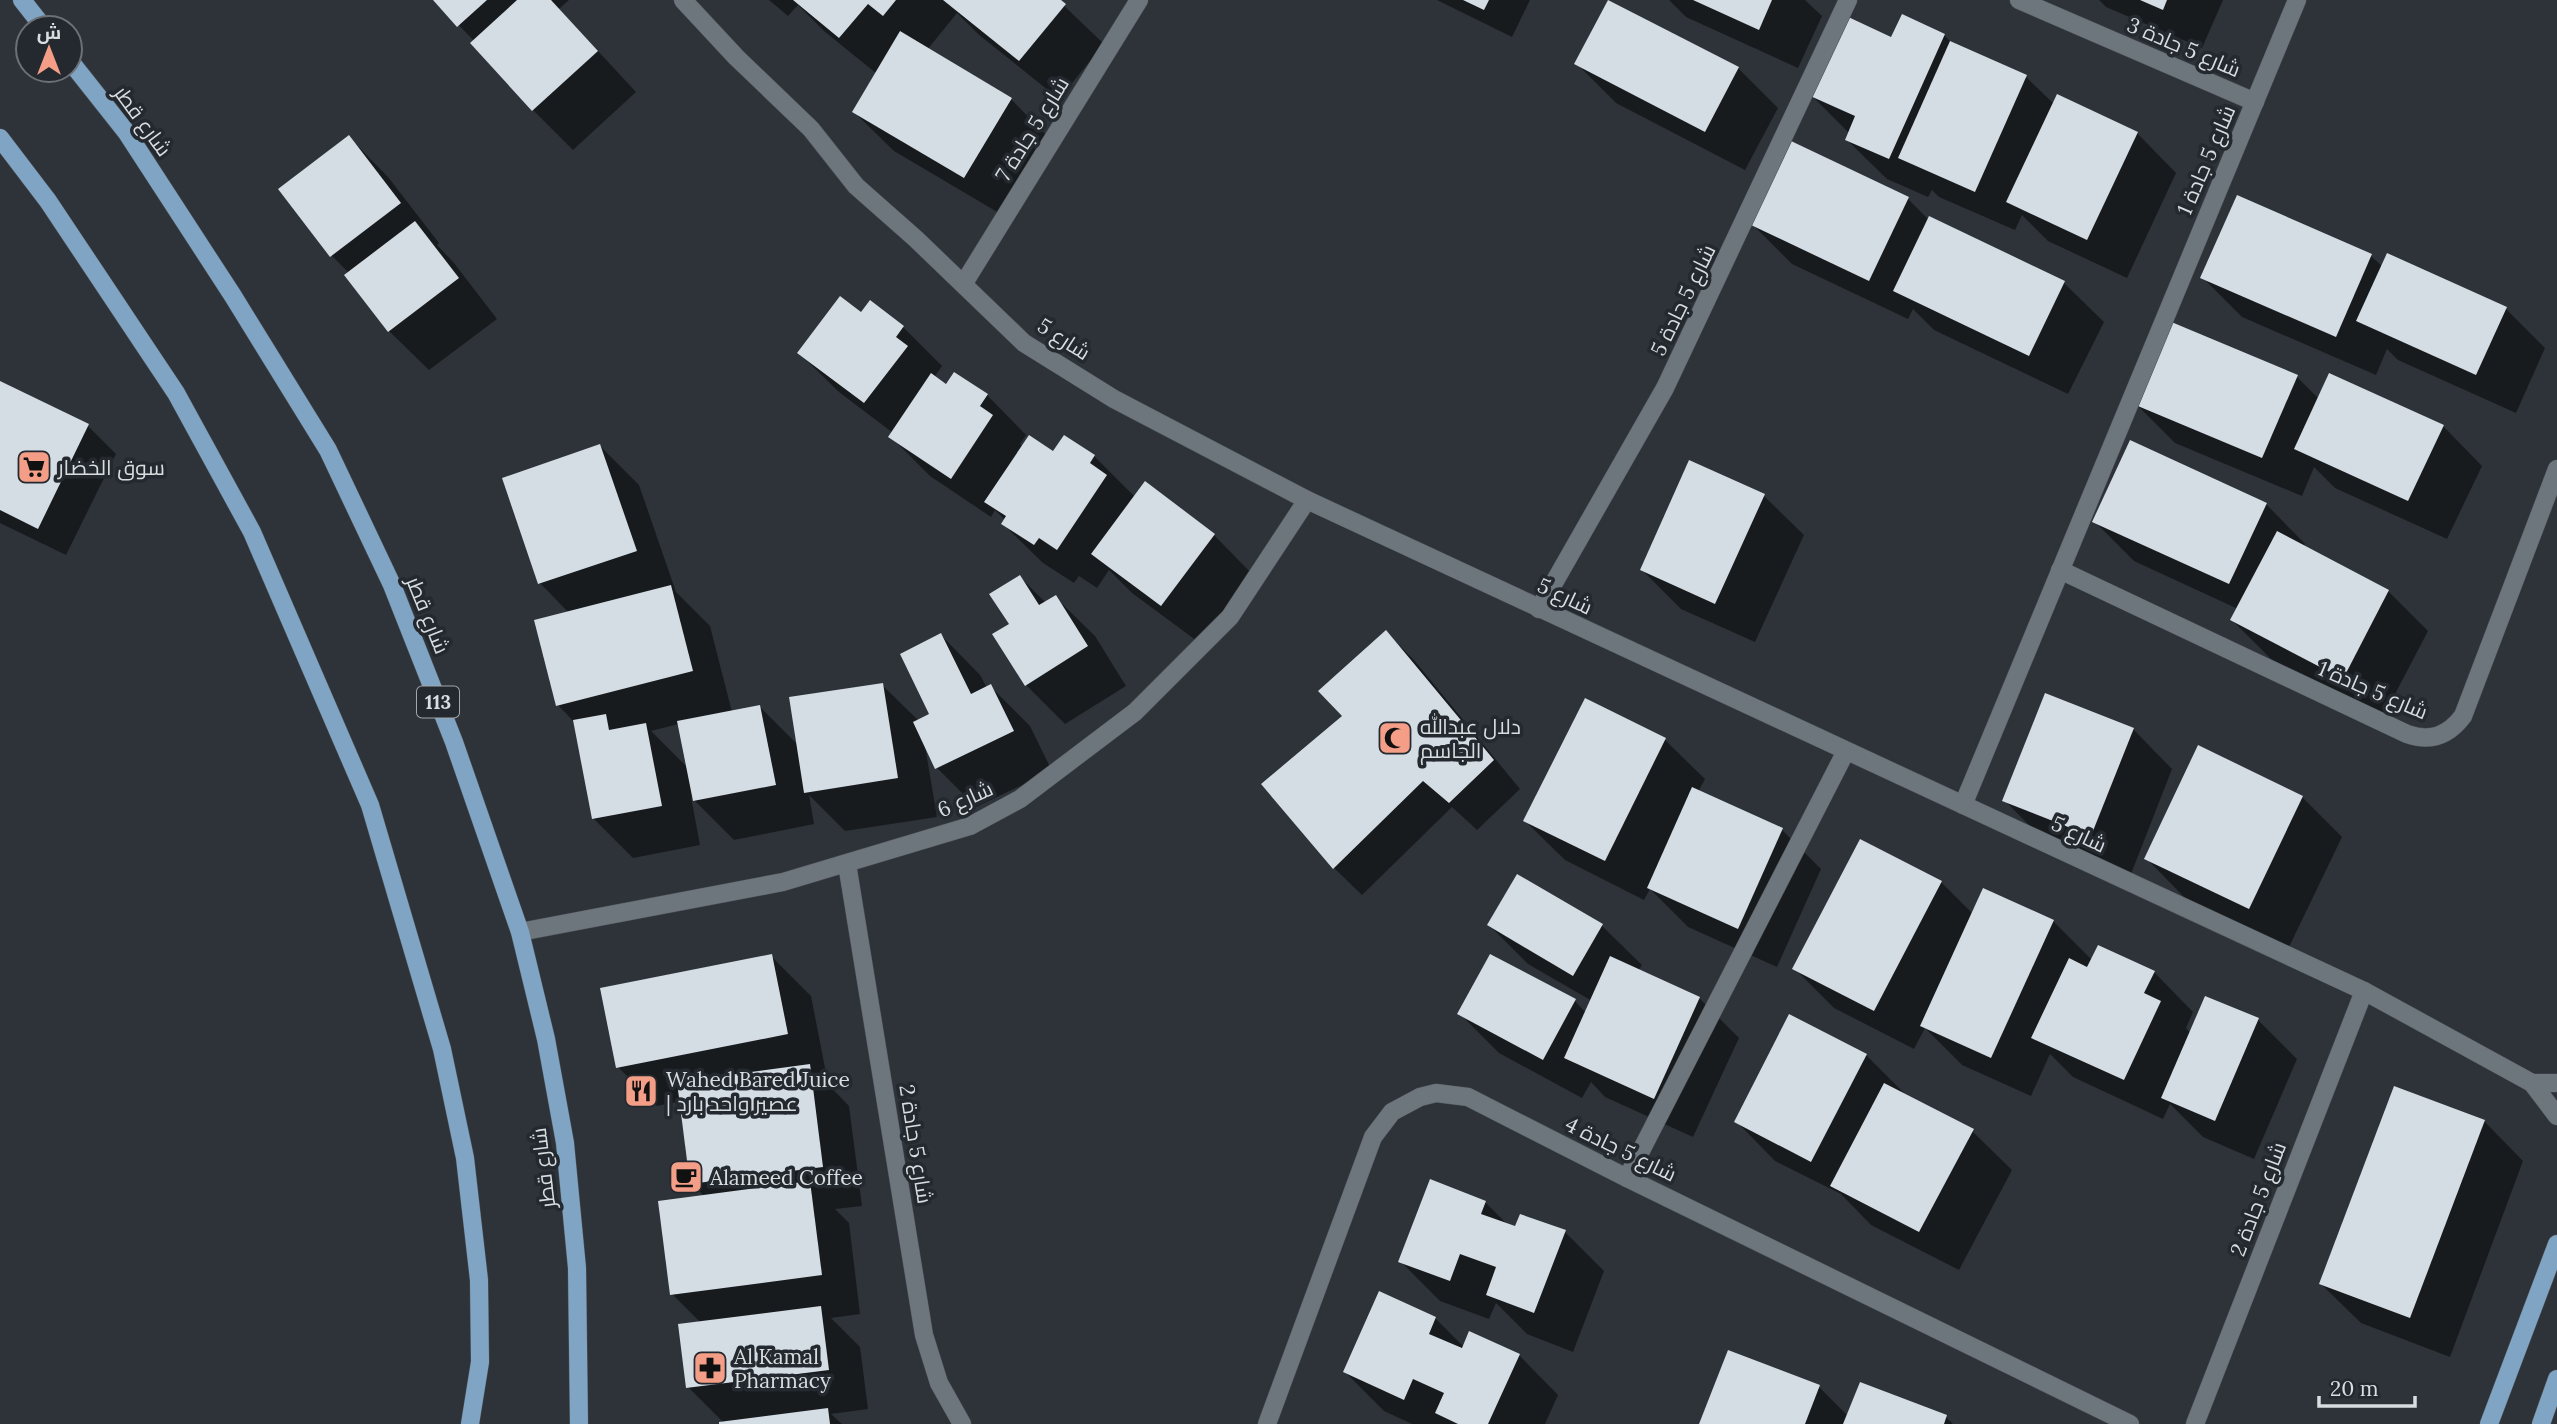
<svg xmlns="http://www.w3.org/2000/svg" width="2557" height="1424" font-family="Lora,Cairo,serif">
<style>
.shadow{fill:#0007;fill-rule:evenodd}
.building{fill:#d4dce4}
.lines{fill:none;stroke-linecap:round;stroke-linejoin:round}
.minor-casing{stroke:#4c5156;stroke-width:19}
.primary-casing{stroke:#4c5156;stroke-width:19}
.minor{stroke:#6e767d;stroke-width:18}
.primary{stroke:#80a4c3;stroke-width:18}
.labels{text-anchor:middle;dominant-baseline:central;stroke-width:7;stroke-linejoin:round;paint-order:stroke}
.shield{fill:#23292f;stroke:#a2a7ab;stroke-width:2}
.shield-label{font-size:19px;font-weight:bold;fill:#d8dde0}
.street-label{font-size:21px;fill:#d8dde0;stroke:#23292f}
.poi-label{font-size:21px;fill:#d8dde0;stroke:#23292f;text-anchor:start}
</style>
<rect width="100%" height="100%" fill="#2d3339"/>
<g class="shadow">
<polygon points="435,0 569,0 559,9 636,92 573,150 533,110 472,43 474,41"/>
<polygon points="769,0 1058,0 1104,44 1059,99 978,34 957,13 927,50 1011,99 1050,139 1004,216 894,151 854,112 877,74 824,31 798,5 788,16"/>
<polygon points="1437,0 1530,0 1512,37"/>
<polygon points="1669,0 1805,0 1822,16 1798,68 1686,17"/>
<polygon points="2099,0 2223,0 2202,48 2106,7"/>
<polygon points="1944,35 1954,45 2026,77 2054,104 2137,133 2176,173 2127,278 2048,241 2022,215 2015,230 1939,197 1932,190 1928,197 1887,179 1847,140 1850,134 1810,94 1892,39"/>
<polygon points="1576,63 1738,68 1778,108 1745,170 1616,103"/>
<polygon points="349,137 388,177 439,243 437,245 454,263 497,319 429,370 389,331 346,275 349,273 332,256 280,190"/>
<polygon points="2237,198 2371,256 2383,267 2506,309 2545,348 2516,413 2398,360 2387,349 2376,375 2242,317 2202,277"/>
<polygon points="1908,199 1929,220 2064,283 2104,322 2068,394 1934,330 1913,309 1908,319 1792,264 1753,225"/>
<polygon points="862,314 903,327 942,366 935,376 942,383 987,395 1026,435 1020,444 1023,447 1054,454 1065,437 1094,456 1135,497 1145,484 1214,535 1253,575 1201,644 1132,593 1109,570 1097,588 1079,576 1074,583 1043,563 1003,524 1006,521 995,510 991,517 930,476 891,437 893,433 839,392 799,353"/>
<polygon points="2297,377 2319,399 2443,426 2482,466 2447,539 2335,488 2314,467 2302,496 2175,443 2136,404"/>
<polygon points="0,383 88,426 116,454 66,555 0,523"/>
<path d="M 600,446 L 639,485 L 676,592 L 710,626 L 732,712 L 760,707 L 798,745 L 882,685 L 919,721 L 931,715 L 941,635 L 980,675 L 987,688 L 990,686 L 1030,726 L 1052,771 L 976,807 L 937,768 L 925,746 L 937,817 L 845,831 L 809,795 L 814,824 L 734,840 L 691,797 L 700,845 L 633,858 L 593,818 L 575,723 L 558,705 L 569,613 L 540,583 L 504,479 ZM 679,724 L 688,768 L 651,731 Z"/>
<polygon points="1764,496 1804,535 1755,642 1681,609 1642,570"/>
<polygon points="2266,504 2305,544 2303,547 2388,591 2428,631 2383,717 2271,659 2232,620 2238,609 2134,561 2094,521"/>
<polygon points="1020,577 1046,603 1055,597 1095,636 1126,686 1065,724 1026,685 1011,625"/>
<polygon points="1386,632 1414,660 1520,789 1477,830 1452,807 1362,895 1334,868 1344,716"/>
<polygon points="1586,700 1665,740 1705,779 1698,792 1782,830 1821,869 1777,967 1688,927 1650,889 1644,900 1565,860 1525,821"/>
<polygon points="2133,729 2172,769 2131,874 2044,840 2004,800"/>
<polygon points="2302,797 2342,837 2289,947 2185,898 2146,858"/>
<polygon points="1518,876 1602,926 1642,965 1638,971 1699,998 1739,1038 1693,1137 1605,1097 1591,1082 1582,1098 1499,1053 1460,1014 1575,1001 1586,1013 1592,1001 1528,964 1489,925"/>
<polygon points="1941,882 1973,914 1984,890 2053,921 2092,960 2154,972 2193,1012 2186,1028 2191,1034 2258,1020 2297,1059 2254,1159 2203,1137 2170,1104 2163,1119 2073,1077 2050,1054 2031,1096 1962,1065 1925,1028 1914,1049 1834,1008 1795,969"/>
<polygon points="771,956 811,996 826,1073 818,1074 849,1106 862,1206 835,1209 849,1223 860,1314 831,1318 860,1347 868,1409 831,1414 842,1424 720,1424 724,1423 688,1387 701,1323 672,1294 705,1197 691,1183 681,1101 657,1106 618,1067"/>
<polygon points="1866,1055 1905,1094 1972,1131 2012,1170 1959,1270 1871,1225 1841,1194 1775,1161 1736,1121"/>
<polygon points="2484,1121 2523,1161 2450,1357 2361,1323 2321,1284"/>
<polygon points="1485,1202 1509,1226 1565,1232 1604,1271 1573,1352 1527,1334 1496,1303 1489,1319 1440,1301 1400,1261"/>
<polygon points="1435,1318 1464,1347 1519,1355 1558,1395 1545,1424 1412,1424 1384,1411 1345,1372"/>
<polygon points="1819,1387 1848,1416 1946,1417 1953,1424 1701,1424"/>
</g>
<g class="building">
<polygon points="433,0 487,0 457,27"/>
<polygon points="517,0 551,0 598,51 532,111 470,43"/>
<polygon points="793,0 896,0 883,16 868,4 839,38"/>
<polygon points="943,0 1061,0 1066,4 1019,61"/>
<polygon points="1463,0 1489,0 1484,10"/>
<polygon points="1608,0 1739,67 1705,132 1574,64"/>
<polygon points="1693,0 1772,0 1759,30"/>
<polygon points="2140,0 2167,0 2163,10"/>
<polygon points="1902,14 1945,34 1889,159 1845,140 1855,116 1808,95 1844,15 1891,37"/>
<polygon points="900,31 1012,98 964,178 852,112"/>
<polygon points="1950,41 2027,75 1975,192 1898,158"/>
<polygon points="2057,94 2138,132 2087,240 2006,202"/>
<polygon points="349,135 401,203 330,257 278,189"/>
<polygon points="1791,141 1909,197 1869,281 1751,225"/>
<polygon points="2237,195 2372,254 2336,337 2200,278"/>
<polygon points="1929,216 2065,281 2029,356 1893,291"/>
<polygon points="415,221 459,278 388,332 344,275"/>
<polygon points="2387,253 2507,307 2476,375 2356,321"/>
<polygon points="840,296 861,312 870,300 904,326 896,337 908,346 864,403 797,353"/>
<polygon points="2169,321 2298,375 2262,458 2133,404"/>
<polygon points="954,372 988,394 980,406 993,415 951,479 888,437 931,373 946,384"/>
<polygon points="2329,373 2444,425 2408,501 2294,449"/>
<polygon points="0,381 89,424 38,529 0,510"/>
<polygon points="1029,435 1053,451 1064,435 1095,455 1090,463 1107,475 1057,550 1039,538 1034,545 1001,524 1006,516 984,502"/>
<polygon points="2130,440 2267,503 2229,584 2092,522"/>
<polygon points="600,444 637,551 538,584 502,478"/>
<polygon points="1689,460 1765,494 1715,604 1640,570"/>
<polygon points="1145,481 1215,534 1161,606 1091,554"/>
<polygon points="2277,531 2389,590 2343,679 2230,620"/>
<polygon points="1020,575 1039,605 1056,595 1088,646 1025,686 992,634 1009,624 989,594"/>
<polygon points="671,585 693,671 556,706 534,620"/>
<polygon points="1386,630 1494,760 1449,803 1423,781 1333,869 1261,784 1342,716 1318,691"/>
<polygon points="941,633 971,694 991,684 1014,731 935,769 913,722 929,714 900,654"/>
<polygon points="883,683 898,778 804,793 789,697"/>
<polygon points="2045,693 2134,728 2091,836 2002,801"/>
<polygon points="1585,698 1666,738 1605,861 1523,821"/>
<polygon points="760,705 776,785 693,801 677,721"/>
<polygon points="606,714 609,730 646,723 662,806 592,819 573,720"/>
<polygon points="2198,745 2303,796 2249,909 2144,859"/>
<polygon points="1692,787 1783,828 1738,929 1647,888"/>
<polygon points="1860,839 1942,881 1874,1011 1792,969"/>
<polygon points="1517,874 1603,924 1573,976 1487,925"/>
<polygon points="1983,888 2054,920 1991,1058 1920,1026"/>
<polygon points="2098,945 2155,971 2144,993 2161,1001 2124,1080 2031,1038 2069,958 2087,967"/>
<polygon points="772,954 788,1034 616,1068 600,988"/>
<polygon points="1490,954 1576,999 1543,1060 1457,1014"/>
<polygon points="1610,956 1700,997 1654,1099 1564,1058"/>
<polygon points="2205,996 2259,1018 2215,1121 2161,1098"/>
<polygon points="1789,1014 1867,1054 1811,1162 1734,1122"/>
<polygon points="810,1064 823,1167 690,1184 677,1082"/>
<polygon points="1884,1083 1974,1129 1919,1232 1830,1186"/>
<polygon points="2394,1086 2485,1120 2410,1318 2319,1284"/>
<polygon points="1430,1179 1486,1201 1481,1214 1515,1226 1520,1214 1566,1230 1534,1313 1486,1295 1496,1267 1460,1254 1450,1281 1398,1262"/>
<polygon points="810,1181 822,1275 670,1295 658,1201"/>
<polygon points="1379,1291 1436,1317 1429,1334 1462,1348 1469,1331 1520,1354 1488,1424 1458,1424 1435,1413 1444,1393 1413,1379 1404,1400 1343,1372"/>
<polygon points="821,1306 829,1370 686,1388 678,1324"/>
<polygon points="1728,1350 1820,1385 1805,1424 1699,1424"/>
<polygon points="1860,1382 1947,1415 1944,1424 1843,1424"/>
<polygon points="828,1408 830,1424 719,1424 719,1422"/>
</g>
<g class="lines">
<defs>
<g id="minor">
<polyline points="683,0 736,57 811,129 856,186 916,239 1024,343 1114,399 1307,500 2364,991 2532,1083 2557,1116"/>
<polyline points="2019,0 2255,102"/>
<polyline points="964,283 1139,0"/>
<path d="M 2060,570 L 2407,734 C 2430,742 2448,736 2463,716 L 2557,469"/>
<polyline points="1539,609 1665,388 1848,0"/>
<polyline points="1963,805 2297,0"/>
<polyline points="847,864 924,1335 939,1383 962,1424"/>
<polyline points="520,932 783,882 970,826 1020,799 1135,712 1230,617 1307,500"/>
<polyline points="2532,1083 2557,1083"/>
<polyline points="1627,1178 1846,751"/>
<polyline points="1267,1424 1373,1137 1392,1112 1420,1097 1436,1093 1468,1097 1627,1178 2130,1424"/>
<polyline points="2195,1424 2364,991"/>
</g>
<g id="primary">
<polyline points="22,0 44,28"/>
<polyline points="70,61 127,133 233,296 328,450 392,585 454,742 520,932 546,1039 565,1143 577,1268 579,1424"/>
<polyline points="0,138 48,201 176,393 252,532 370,805 442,1049 465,1158 479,1280 480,1362 470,1424"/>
<polyline points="2489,1424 2557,1244"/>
<polyline points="2541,1424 2557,1379"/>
</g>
</defs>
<use href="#minor" class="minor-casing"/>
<use href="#primary" class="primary-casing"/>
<use href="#minor" class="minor"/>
<use href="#primary" class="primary"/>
</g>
<defs>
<symbol id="supermarket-square" viewBox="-11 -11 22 22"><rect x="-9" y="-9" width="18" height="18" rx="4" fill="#f49e87" stroke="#23292f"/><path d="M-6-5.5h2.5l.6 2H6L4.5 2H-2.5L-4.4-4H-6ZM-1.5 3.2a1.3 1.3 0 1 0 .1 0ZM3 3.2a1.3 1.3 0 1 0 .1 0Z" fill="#111"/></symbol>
<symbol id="mosque-square" viewBox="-11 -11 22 22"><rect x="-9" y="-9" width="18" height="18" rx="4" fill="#f49e87" stroke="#23292f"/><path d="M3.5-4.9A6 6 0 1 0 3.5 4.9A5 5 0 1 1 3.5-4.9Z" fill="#111"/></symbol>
<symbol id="restaurant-square" viewBox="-11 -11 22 22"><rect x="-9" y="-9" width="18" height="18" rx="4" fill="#f49e87" stroke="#23292f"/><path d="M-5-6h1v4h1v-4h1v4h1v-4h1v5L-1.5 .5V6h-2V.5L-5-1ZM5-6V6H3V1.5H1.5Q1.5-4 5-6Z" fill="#111"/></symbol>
<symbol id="cafe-square" viewBox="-11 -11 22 22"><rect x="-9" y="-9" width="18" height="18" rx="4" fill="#f49e87" stroke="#23292f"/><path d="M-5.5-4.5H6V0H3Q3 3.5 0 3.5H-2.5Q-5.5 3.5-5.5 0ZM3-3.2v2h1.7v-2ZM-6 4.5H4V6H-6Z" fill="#111"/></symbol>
<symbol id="pharmacy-square" viewBox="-11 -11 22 22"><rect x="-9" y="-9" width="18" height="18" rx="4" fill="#f49e87" stroke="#23292f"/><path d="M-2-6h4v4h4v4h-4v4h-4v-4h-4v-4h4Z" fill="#111"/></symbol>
</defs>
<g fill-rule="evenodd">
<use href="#supermarket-square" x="15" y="448" width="38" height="38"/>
<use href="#mosque-square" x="1376" y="719" width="38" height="38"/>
<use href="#restaurant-square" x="622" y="1072" width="38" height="38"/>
<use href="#cafe-square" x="667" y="1158" width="38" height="38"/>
<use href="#pharmacy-square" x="691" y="1349" width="38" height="38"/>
</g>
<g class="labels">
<rect class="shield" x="417" y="686.5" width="42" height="31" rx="5"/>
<g class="shield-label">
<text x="438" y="702">113</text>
</g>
<g class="street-label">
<text transform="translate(2184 47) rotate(23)">شارع 5 جادة 3</text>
<text transform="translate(143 121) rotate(54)">شارع قطر</text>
<text transform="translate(1032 129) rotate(-58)">شارع 5 جادة 7</text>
<text transform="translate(2206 160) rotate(-67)">شارع 5 جادة 1</text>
<text transform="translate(1683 300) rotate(-64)">شارع 5 جادة 5</text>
<text transform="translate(1064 339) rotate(33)">شارع 5</text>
<text transform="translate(1565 596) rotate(25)">شارع 5</text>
<text transform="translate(428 615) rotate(68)">شارع قطر</text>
<text transform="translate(2373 690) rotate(23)">شارع 5 جادة 1</text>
<text transform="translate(965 799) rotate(-24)">شارع 6</text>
<text transform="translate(2079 834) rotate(25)">شارع 5</text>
<text transform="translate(916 1144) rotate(81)">شارع 5 جادة 2</text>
<text transform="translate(1621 1149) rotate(26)">شارع 5 جادة 4</text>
<text transform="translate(543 1168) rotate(-97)">شارع قطر</text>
<text transform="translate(2258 1199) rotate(-69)">شارع 5 جادة 2</text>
</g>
<g class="poi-label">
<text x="58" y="467">سوق الخضار</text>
<text x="1420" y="726">دلال عبدالله<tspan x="1420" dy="24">الجاسم</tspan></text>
<text x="666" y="1079">Wahed Bared Juice<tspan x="666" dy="24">| عصير واحد بارد</tspan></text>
<text x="710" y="1177">Alameed Coffee</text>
<text x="734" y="1356">Al Kamal<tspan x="734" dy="24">Pharmacy</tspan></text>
</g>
</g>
<g transform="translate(49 49)"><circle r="33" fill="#23292f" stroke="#6b7176" stroke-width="2"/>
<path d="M0-5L12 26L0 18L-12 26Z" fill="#f49e87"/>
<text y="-10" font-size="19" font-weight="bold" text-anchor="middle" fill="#d8dde0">ش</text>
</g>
<path d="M2319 1396v10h96v-10" fill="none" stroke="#d8dde0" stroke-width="3.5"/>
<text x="2330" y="1396" font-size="21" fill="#d8dde0" stroke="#23292f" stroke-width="5" paint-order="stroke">20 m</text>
</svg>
